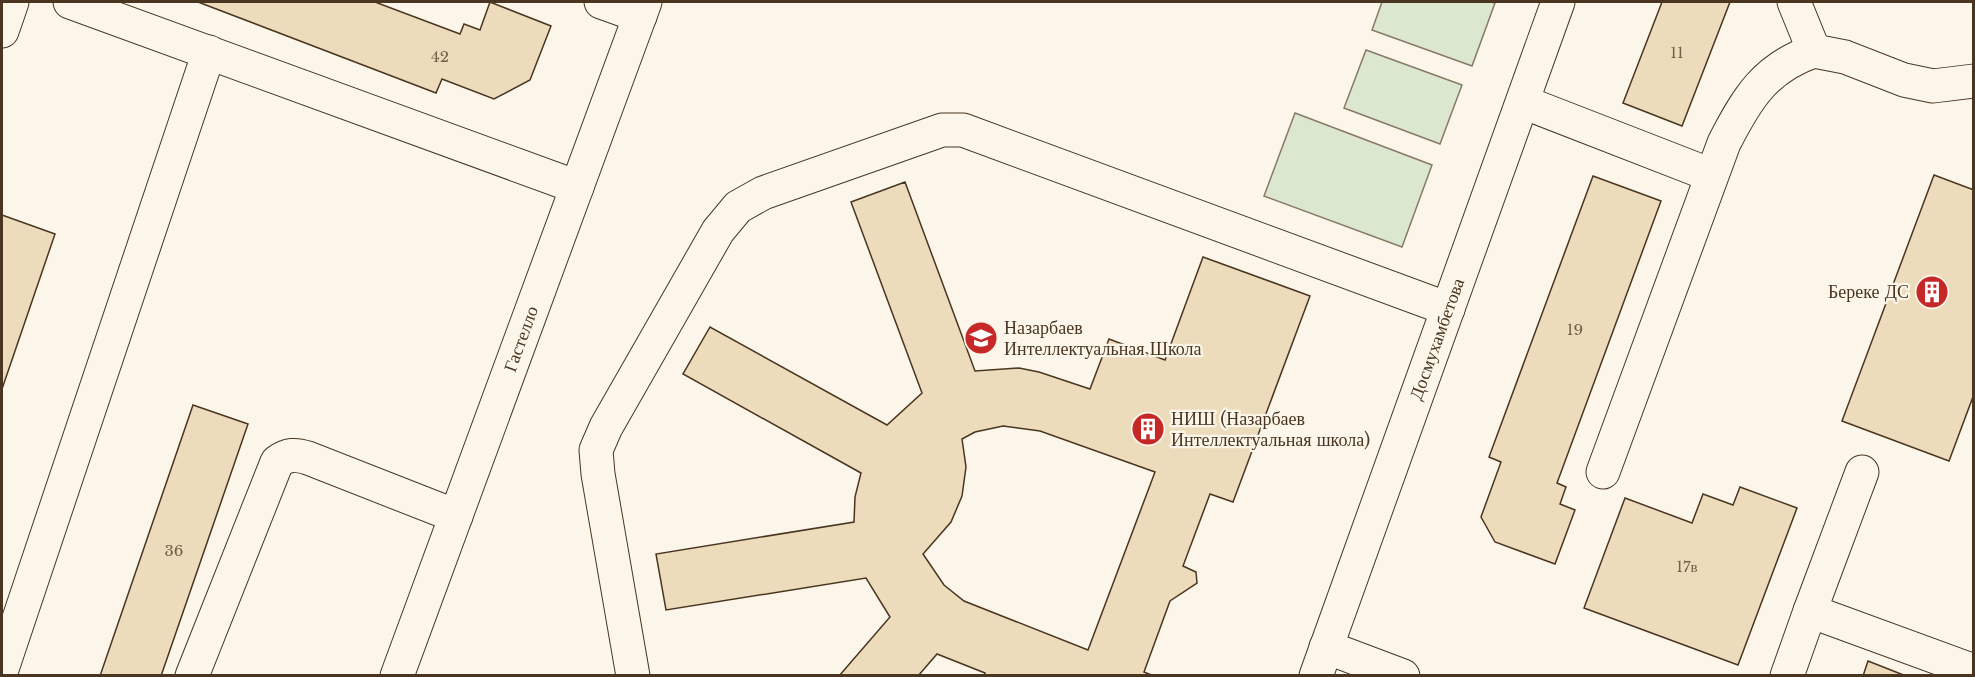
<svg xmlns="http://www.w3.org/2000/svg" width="1975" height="677" font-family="'Libre Baskerville',serif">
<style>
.green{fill:#dce7d0;stroke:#887966;stroke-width:1.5}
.building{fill:#ecdcbc;stroke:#4a3520;stroke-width:1.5;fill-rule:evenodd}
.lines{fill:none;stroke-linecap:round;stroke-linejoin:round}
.minor-casing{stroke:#4a3520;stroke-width:35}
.minor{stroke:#fbf6e9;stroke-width:33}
.labels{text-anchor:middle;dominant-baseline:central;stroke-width:4.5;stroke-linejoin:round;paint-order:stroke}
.number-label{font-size:15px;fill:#725f47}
.poi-label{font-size:18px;fill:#4a3520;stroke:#fbf6e9;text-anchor:start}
.street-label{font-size:18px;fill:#4a3520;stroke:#fbf6e9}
</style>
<rect width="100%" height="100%" fill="#fbf6e9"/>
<g class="green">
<polygon points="1382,2 1491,2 1495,3 1472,66 1372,30"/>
<polygon points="1366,50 1462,85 1440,144 1344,108"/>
<polygon points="1295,113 1432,165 1402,247 1264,196"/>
</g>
<g class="building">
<polygon points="198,2 375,2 460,34 464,24 480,30 490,2 551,26 530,80 494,99 442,79 436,93"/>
<polygon points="1662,2 1730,2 1682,126 1623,103"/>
<polygon points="1934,175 1974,190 1974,394 1949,461 1842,421"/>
<polygon points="1593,176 1661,201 1557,483 1566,487 1560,504 1575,510 1555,564 1495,542 1481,517 1501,462 1489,457"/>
<path d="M 905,182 L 975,371 L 1019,368 L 1039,372 L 1090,389 L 1109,339 L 1165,360 L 1203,257 L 1310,296 L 1233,502 L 1210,494 L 1183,566 L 1196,572 L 1197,583 L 1170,601 L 1144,672 L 1154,676 L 984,676 L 985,673 L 937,654 L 918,676 L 839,676 L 890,617 L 866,578 L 666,610 L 656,554 L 854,522 L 855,497 L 861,473 L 683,374 L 710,327 L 887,425 L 922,393 L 851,202 ZM 1003,426 L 1040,431 L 1155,472 L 1088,650 L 964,601 L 944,585 L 923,554 L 951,522 L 962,496 L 966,467 L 962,439 L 975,432 Z"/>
<polygon points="2,215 55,234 2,389"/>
<polygon points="193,405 248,424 161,676 100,676"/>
<polygon points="1740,487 1797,508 1738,665 1584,608 1625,498 1692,523 1703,494 1733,505"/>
<polygon points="1868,661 1906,676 1863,676"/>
</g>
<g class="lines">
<defs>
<g id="minor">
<polyline points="70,2 577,187"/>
<polyline points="601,2 640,16"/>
<polyline points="1794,2 1814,51 1845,57 1904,80 1933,86 1974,81"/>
<polyline points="2,31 12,2"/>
<polyline points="1523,102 1711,175"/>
<path d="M 1603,472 L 1724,143 C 1747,98 1765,68 1814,51"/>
<polyline points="1862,472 1810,611 1974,671"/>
<polyline points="1326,647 1403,676"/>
<polyline points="2,669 209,52"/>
<path d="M 192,676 L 277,462 C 288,454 295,454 308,458 L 456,516"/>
<polyline points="397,676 645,2"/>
<polyline points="633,676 598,474 596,450 606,427 718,231 738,207 763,193 942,130 963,130 1448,309"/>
<polyline points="1316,676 1558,2"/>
<polyline points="1787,676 1810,611"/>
</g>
</defs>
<use href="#minor" class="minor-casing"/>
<use href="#minor" class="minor"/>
</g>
<defs>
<symbol id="building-disc" viewBox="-11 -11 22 22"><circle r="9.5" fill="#c62828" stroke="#fbf6e9"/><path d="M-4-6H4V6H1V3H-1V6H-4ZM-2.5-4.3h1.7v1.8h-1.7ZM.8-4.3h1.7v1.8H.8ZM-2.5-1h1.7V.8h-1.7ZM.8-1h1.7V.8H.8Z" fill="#fff"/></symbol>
<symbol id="school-disc" viewBox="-11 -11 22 22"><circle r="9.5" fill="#c62828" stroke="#fbf6e9"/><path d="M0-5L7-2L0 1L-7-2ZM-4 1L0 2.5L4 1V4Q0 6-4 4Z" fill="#fff"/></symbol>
</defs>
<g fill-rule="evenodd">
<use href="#building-disc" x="1913" y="273" width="38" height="38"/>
<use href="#school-disc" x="962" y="319" width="38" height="38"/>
<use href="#building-disc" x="1129" y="410" width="38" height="38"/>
</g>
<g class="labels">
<g class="number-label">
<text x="1677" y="52">11</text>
<text x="440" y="56">42</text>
<text x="1575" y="329">19</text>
<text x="174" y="550">36</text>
<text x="1687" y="566">17в</text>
</g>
<g class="poi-label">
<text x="1909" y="292" text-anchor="end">Береке ДС</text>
<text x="1004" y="328">Назарбаев<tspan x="1004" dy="21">Интеллектуальная Школа</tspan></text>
<text x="1171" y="419">НИШ (Назарбаев<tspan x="1171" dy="21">Интеллектуальная школа)</tspan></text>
</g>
<g class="street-label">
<text transform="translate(521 339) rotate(-70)">Гастелло</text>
<text transform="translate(1437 339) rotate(-70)">Досмухамбетова</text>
</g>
</g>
<rect width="1975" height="677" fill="none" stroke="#4a3520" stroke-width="6"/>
</svg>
